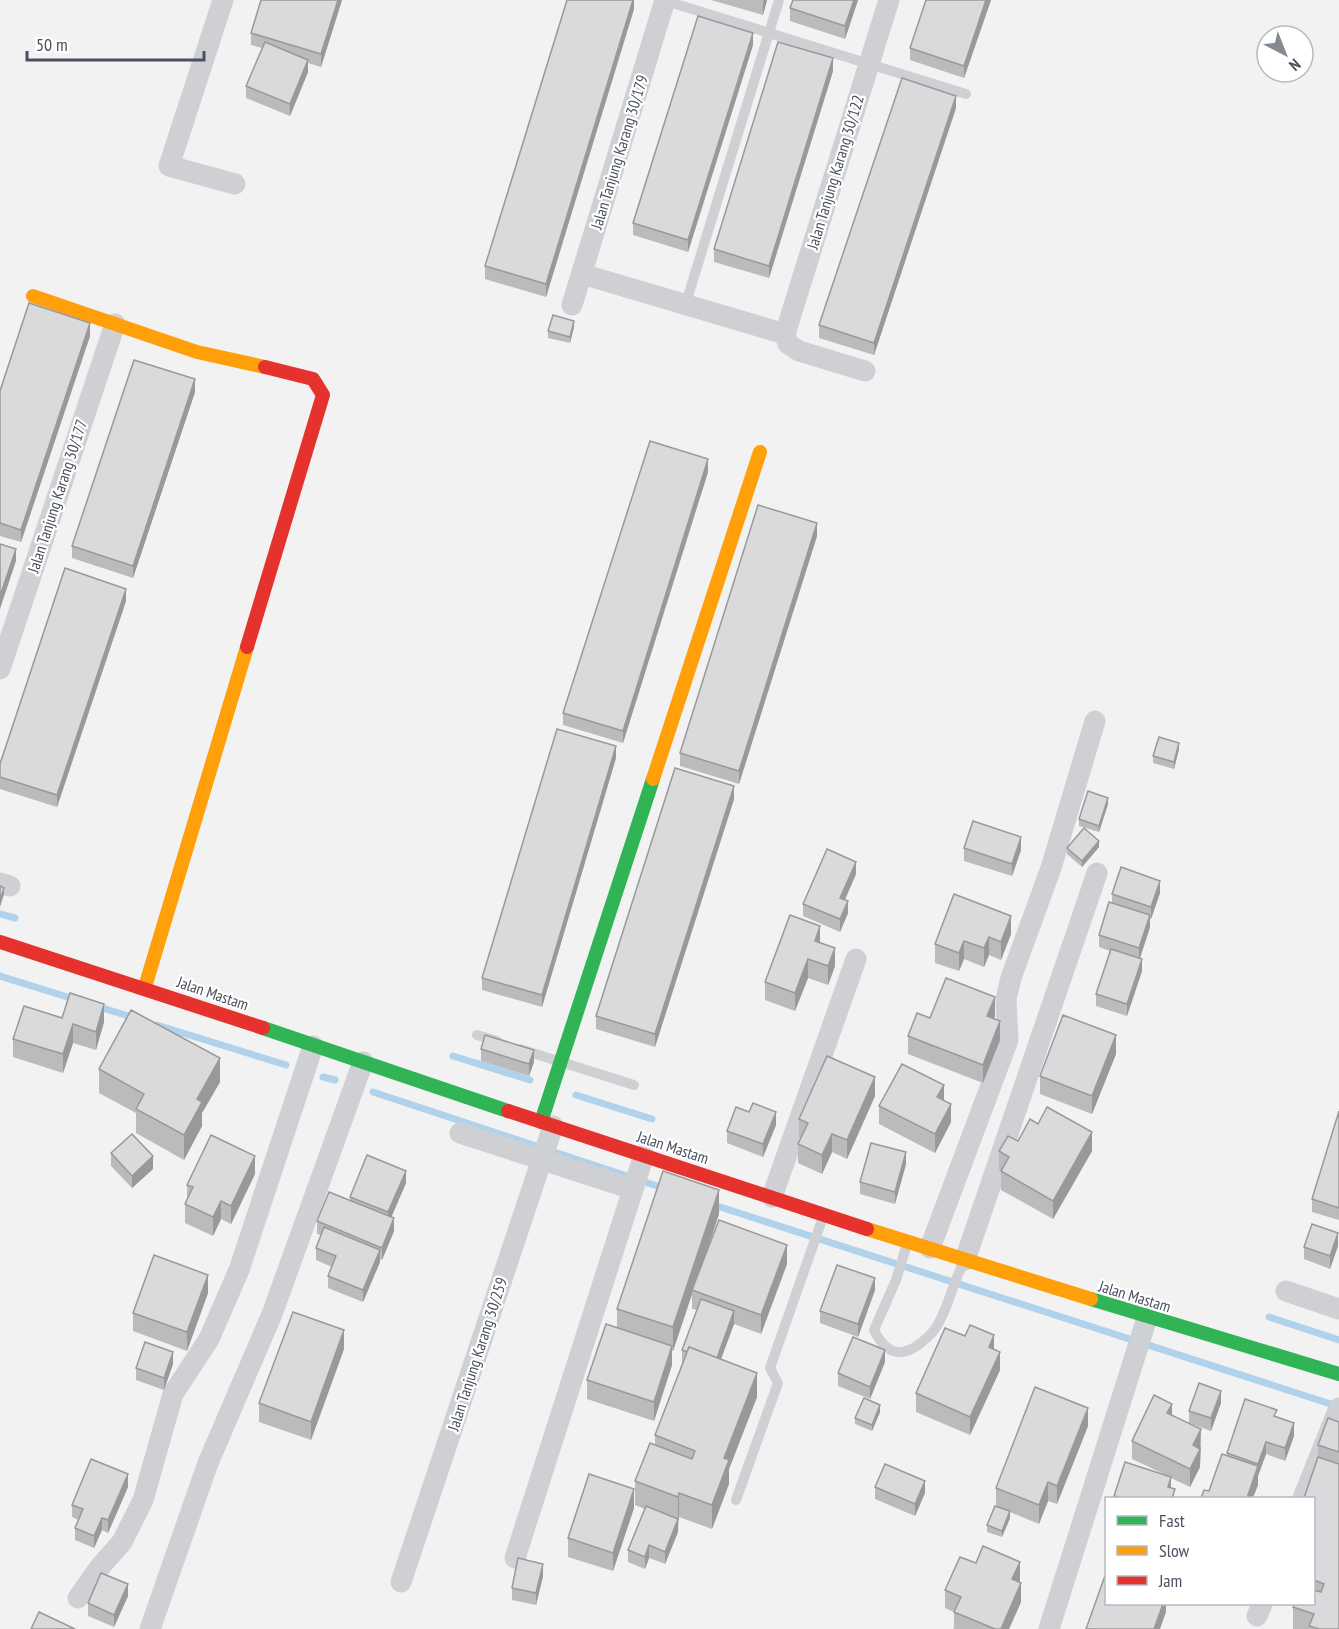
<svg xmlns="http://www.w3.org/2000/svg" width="1339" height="1629" font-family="'PT Sans Narrow',sans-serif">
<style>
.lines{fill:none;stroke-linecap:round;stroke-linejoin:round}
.stream{stroke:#b0d3eb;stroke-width:7}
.lane{stroke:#ced0d3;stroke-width:10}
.street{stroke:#ced0d3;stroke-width:21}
.fast{stroke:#30b455;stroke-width:14}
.slow{stroke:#ff9f0a;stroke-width:14}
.jam{stroke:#e5322d;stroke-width:14}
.wall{fill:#bbbbbd}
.shaded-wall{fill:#99999a}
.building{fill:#dadadc;stroke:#99999a;stroke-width:1.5}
.labels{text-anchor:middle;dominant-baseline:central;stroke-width:4.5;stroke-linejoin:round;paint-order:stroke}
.street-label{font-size:16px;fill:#4a505e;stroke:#fff}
</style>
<rect width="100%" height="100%" fill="#f2f2f2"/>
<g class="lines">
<g class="stream">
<polyline points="0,914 15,918"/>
<polyline points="0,976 77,1000"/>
<polyline points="96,1006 135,1018"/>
<polyline points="157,1025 286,1065"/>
<polyline points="453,1056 530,1080"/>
<polyline points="323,1077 335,1080"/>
<polyline points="373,1092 666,1189"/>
<polyline points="576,1095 652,1119"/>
<polyline points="711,1204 1337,1406"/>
<polyline points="1269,1317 1339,1340"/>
</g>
<g class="lane">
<polyline points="663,0 966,94"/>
<polyline points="686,303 779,0"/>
<polyline points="477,1035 497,1041"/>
<polyline points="520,1049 634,1085"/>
<path d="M 907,1244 L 896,1280 L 874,1330 C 885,1352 899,1360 921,1343 C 927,1338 933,1333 937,1326 C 949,1306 953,1282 964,1262"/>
<polyline points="736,1500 778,1383 770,1368 823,1217"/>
</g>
<g class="street">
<polyline points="223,0 169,166 235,184"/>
<polyline points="582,274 785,334"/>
<polyline points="572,305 665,0"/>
<polyline points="865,371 799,351 788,344 785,334 889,0"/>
<polyline points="0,669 115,324"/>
<polyline points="0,883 10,886"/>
<polyline points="460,1133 623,1186"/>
<polyline points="772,1197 856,959"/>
<polyline points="930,1248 1008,1040 1006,999 1011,978 1051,868 1095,721"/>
<polyline points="965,1260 1097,873"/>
<polyline points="1286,1291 1339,1309"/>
<polyline points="1303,1498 1339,1408"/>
<polyline points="515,1558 644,1155"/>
<polyline points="401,1582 553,1126"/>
<polyline points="78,1598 99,1568 122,1542 143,1500 173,1394 209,1339 239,1270 313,1046"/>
<polyline points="1257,1616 1262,1604"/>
<polyline points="150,1629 208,1463 272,1314 363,1062"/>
<polyline points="1049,1629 1147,1318"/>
</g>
<g class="fast">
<polyline points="263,1028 508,1111"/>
<polyline points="541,1122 653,779"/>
<polyline points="1091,1299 1339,1374"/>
</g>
<g class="slow">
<polyline points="33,296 197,352 265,367"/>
<polyline points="653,779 760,452"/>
<polyline points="145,987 247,647"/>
<polyline points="867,1229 1091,1299"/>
</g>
<g class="jam">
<polyline points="247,647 323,395 313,379 265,367"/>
<polyline points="0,942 263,1028"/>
<polyline points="508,1111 867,1229"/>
</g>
</g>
<g class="wall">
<polygon points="261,0 342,0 321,67 308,63 308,72 290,116 246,98 246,86 262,48 251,45 251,33"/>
<polygon points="634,0 634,9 546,297 485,279 485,266"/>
<polygon points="711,0 767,0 763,15"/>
<polygon points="858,0 845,39 790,21 790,8"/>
<polygon points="926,0 991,0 964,78 910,60 910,48"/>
<polygon points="753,45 688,252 633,235 633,223"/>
<polygon points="833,71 769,278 714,262 714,249"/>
<polygon points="956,108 874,355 819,338 819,325"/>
<polygon points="574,327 570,343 548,338 548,331"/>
<polygon points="90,336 21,542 0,536 0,391"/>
<polygon points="195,392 133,578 72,558 72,546"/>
<polygon points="708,472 623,743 563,725 563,713"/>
<polygon points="817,536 739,784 680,766 680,753"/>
<polygon points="126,601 57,807 0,789 0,764"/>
<polygon points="1179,749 1174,769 1153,763 1153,756"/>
<polygon points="616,758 542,1007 482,990 482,978"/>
<polygon points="734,799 655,1047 596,1029 596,1016"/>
<polygon points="1108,804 1099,832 1079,826 1079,819"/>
<polygon points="1099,847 1082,867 1067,854 1067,848"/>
<polygon points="964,848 1021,850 1012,876 964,861"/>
<polygon points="856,874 845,900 848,913 840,932 803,916 803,904"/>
<polygon points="1160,893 1151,919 1150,919 1150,927 1140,958 1142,971 1127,1016 1096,1006 1096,994 1110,951 1099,947 1099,935 1112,902 1112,894"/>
<polygon points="1011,934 1001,960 989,955 984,967 964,959 959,971 935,963 935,944"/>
<polygon points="820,943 835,966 828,985 808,978 795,1011 765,1000 765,982"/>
<polygon points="995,1016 994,1019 1000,1040 983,1083 908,1054 908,1036 930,1018"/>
<polygon points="62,1018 104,1022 96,1050 73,1043 63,1073 13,1057 13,1039"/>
<polygon points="481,1049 534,1062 529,1076 481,1061"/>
<polygon points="1116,1054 1092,1114 1040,1094 1040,1076"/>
<polygon points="99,1069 220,1082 202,1113 202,1126 184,1160 136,1133 136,1113 99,1093"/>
<polygon points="875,1096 847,1159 832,1152 822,1174 798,1163 798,1144 801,1138 799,1137 799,1119"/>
<polygon points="944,1100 951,1122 935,1153 879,1124 879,1106"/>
<polygon points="1339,1111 1339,1220 1312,1212 1312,1199"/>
<polygon points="776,1125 763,1157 727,1143 727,1131"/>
<polygon points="1018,1141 1092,1151 1053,1219 1001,1190 1001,1171 999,1170 999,1151"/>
<polygon points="111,1153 153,1169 132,1188 111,1166"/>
<polygon points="906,1164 895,1204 860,1194 860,1182"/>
<polygon points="255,1174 231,1224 221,1219 213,1236 185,1223 185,1204 187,1199 187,1185"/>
<polygon points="406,1183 391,1217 394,1231 382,1260 380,1259 380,1262 363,1302 328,1288 328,1276 332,1267 316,1260 316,1248 321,1235 317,1234 317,1221 350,1201 350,1197"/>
<polygon points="719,1214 704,1258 787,1264 761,1334 734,1324 721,1359 757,1397 729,1469 729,1484 712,1529 679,1517 678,1532 665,1564 649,1558 645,1569 628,1562 628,1550 645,1509 635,1505 635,1481 655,1445 655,1435 683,1363 682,1362 682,1350 697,1310 692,1309 692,1294 673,1351 672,1351 672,1365 654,1421 587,1399 587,1380 617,1328 617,1309"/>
<polygon points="1338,1246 1330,1269 1304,1259 1304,1247"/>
<polygon points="875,1290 858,1337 820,1323 820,1311"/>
<polygon points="208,1293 187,1351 133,1331 133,1313"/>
<polygon points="344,1349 311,1440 259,1422 259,1403"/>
<polygon points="994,1349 1000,1370 970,1435 916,1412 916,1393"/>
<polygon points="885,1362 870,1399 838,1386 838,1373"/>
<polygon points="173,1364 164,1390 136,1380 136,1368"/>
<polygon points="1221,1403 1211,1431 1189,1423 1189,1411"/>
<polygon points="880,1412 872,1431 855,1424 855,1418"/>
<polygon points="1172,1415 1201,1447 1200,1467 1190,1487 1171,1478 1171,1488 1175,1498 1114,1498 1114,1496 1166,1475 1132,1459 1132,1441"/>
<polygon points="1277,1417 1294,1436 1285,1461 1266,1454 1258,1476 1258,1485 1209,1491 1227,1456 1227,1453"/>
<polygon points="1339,1422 1339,1629 1293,1629 1293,1607 1314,1604 1314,1498 1318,1457 1318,1445"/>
<polygon points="1088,1426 1057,1504 1048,1501 1039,1524 1010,1512 1010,1518 1002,1537 987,1532 987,1525 996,1506 996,1488"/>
<polygon points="128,1487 108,1533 102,1530 94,1548 75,1540 75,1528 78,1520 72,1517 72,1505"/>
<polygon points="875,1487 925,1493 915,1516 875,1499"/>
<polygon points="634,1508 613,1571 568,1557 568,1538"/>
<polygon points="543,1576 536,1605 512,1600 512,1588"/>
<polygon points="1020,1581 1019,1582 1021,1602 1009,1629 953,1629 954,1628 954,1612 945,1608 945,1590"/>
<polygon points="128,1596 114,1627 88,1616 88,1603"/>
</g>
<g class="shaded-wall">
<polygon points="338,0 342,0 321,67 321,54"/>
<polygon points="633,0 634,0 634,9 546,297 546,284"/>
<polygon points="764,0 767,0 763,15 763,2"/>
<polygon points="854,0 858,0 845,39 845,26"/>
<polygon points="986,0 991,0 964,78 964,66"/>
<polygon points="753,33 753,45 688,252 688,240"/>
<polygon points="833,58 833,71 769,278 769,266"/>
<polygon points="308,60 308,72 290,116 290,104"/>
<polygon points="956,96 956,108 874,355 874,343"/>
<polygon points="574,321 574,327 570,343 570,337"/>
<polygon points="90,323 90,336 21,542 21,530"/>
<polygon points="195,379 195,392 133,578 133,566"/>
<polygon points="708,459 708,472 623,743 623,731"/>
<polygon points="817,523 817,536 739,784 739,771"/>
<polygon points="16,549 16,561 0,609 0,596"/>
<polygon points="126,589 126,601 57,807 57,795"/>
<polygon points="1179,743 1179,749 1174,769 1174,762"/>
<polygon points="616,746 616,758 542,1007 542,995"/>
<polygon points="734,786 734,799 655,1047 655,1034"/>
<polygon points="1108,798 1108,804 1099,832 1099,826"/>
<polygon points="1021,837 1021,850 1012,876 1012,864"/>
<polygon points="1099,841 1099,847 1082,867 1082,861"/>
<polygon points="856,862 856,874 840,910 840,898"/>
<polygon points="1160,881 1160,893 1151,919 1151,907"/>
<polygon points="4,888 4,894 0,907 0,900"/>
<polygon points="848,901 848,913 840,932 840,919"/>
<polygon points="1150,915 1150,927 1139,961 1139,948"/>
<polygon points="1011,916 1011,934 1001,960 1001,942"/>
<polygon points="820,926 820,944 815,941"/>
<polygon points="989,937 989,955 984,967 984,948"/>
<polygon points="964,941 964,959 959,971 959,953"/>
<polygon points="835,948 835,966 828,985 828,966"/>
<polygon points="808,959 808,978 795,1011 795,993"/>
<polygon points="1142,959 1142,971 1127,1016 1127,1004"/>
<polygon points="995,997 995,1016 987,1035 987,1016"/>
<polygon points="104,1004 104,1022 96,1050 96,1032"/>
<polygon points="1000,1021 1000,1040 983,1083 983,1065"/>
<polygon points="73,1024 73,1043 63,1073 63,1054"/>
<polygon points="1116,1035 1116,1054 1092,1114 1092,1096"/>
<polygon points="534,1050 534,1062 529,1076 529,1064"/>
<polygon points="220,1058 220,1082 202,1113 202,1126 184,1160 184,1135 197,1099"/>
<polygon points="875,1077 875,1096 847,1159 847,1140"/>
<polygon points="944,1085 944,1104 937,1097"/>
<polygon points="951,1104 951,1122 935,1153 935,1134"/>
<polygon points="776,1112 776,1125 763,1157 763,1144"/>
<polygon points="1092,1132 1092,1151 1053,1219 1053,1201"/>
<polygon points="832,1134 832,1152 822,1174 822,1155"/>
<polygon points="906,1152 906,1164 895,1204 895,1192"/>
<polygon points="153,1156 153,1169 132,1188 132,1176"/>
<polygon points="255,1156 255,1174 231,1224 231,1206"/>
<polygon points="406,1171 406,1183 388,1225 388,1212"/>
<polygon points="719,1190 719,1214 694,1291 692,1290 692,1294 673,1351 673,1327"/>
<polygon points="221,1201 221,1219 213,1236 213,1217"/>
<polygon points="394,1218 394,1231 382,1260 382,1248"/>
<polygon points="1338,1233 1338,1246 1330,1269 1330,1256"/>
<polygon points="787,1245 787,1264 761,1334 761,1315"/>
<polygon points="380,1250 380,1262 363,1302 363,1290"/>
<polygon points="208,1275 208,1293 187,1351 187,1332"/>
<polygon points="875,1278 875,1290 858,1337 858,1324"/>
<polygon points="734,1311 734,1324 715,1375 715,1362"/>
<polygon points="344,1330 344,1349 311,1440 311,1422"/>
<polygon points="994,1335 994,1354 989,1347"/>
<polygon points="672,1346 672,1365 654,1421 654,1402"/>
<polygon points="885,1350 885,1362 870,1399 870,1387"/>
<polygon points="173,1352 173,1364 164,1390 164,1378"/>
<polygon points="1000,1352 1000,1370 970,1435 970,1417"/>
<polygon points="757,1373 757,1397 729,1469 729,1484 712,1529 712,1505 724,1458"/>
<polygon points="1221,1391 1221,1403 1211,1431 1211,1418"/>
<polygon points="1172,1404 1172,1422 1167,1413"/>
<polygon points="880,1405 880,1412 872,1431 872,1425"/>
<polygon points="1088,1408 1088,1426 1057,1504 1057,1486"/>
<polygon points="1294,1423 1294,1436 1285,1461 1285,1448"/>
<polygon points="1201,1429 1200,1467 1190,1487 1190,1469 1193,1445"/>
<polygon points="1266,1442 1266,1454 1258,1476 1258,1464"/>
<polygon points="1258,1466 1258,1485 1253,1498 1247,1498"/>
<polygon points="128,1474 128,1487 108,1533 108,1520"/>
<polygon points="1171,1477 1171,1490 1168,1487"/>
<polygon points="925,1481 925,1493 915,1516 915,1504"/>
<polygon points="1048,1482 1048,1501 1039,1524 1039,1505"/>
<polygon points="634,1489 634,1508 613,1571 613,1553"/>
<polygon points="679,1493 679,1517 678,1521 678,1497"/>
<polygon points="1010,1511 1010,1518 1002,1537 1002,1531"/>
<polygon points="102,1518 102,1530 94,1548 94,1536"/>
<polygon points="678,1519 678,1532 665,1564 665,1552"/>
<polygon points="649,1545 649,1558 645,1569 645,1557"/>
<polygon points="1020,1562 1020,1581 1012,1598 1012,1579"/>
<polygon points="543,1564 543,1576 536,1605 536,1593"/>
<polygon points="1021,1583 1021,1602 1009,1629 1001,1629"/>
<polygon points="128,1584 128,1596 114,1627 114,1615"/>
<polygon points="1163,1604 1166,1604 1166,1612 1160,1629 1154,1629"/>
</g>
<g class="building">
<polygon points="261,0 338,0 321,54 251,33"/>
<polygon points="567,0 633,0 546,284 485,266"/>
<polygon points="793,0 854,0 845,26 790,8"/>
<polygon points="926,0 986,0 964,66 910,48"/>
<polygon points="698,16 753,33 688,240 633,223"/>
<polygon points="265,42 308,60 290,104 246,86"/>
<polygon points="778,42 833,58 769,266 714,249"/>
<polygon points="902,78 956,96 874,343 819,325"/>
<polygon points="29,303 90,323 21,530 0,523 0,391"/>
<polygon points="553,315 574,321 570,337 548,331"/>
<polygon points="134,360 195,379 133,566 72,546"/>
<polygon points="650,441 708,459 623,731 563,713"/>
<polygon points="758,505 817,523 739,771 680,753"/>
<polygon points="0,544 16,549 0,596"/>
<polygon points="65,568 126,589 57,795 0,777 0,764"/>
<polygon points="557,729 616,746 542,995 482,978"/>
<polygon points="1159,737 1179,743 1174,762 1153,756"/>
<polygon points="675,768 734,786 655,1034 596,1016"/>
<polygon points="1088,791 1108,798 1099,826 1079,819"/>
<polygon points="973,821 1021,837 1012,864 964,848"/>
<polygon points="1084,828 1099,841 1082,861 1067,848"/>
<polygon points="827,849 856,862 840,898 848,901 840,919 803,904"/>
<polygon points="1121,867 1160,881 1151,907 1112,894"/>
<polygon points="0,886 4,888 0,900"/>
<polygon points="954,894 1011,916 1001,942 989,937 984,948 964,941 959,953 935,944"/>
<polygon points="1109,902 1150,915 1139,948 1099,935"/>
<polygon points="790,915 820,926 815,941 835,948 828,966 808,959 795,993 765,982"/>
<polygon points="1111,949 1142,959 1127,1004 1096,994"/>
<polygon points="946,978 995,997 987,1016 1000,1021 983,1065 908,1036 917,1013 930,1018"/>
<polygon points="70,993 104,1004 96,1032 73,1024 63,1054 13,1039 24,1006 62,1018"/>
<polygon points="131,1010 220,1058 197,1099 202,1102 184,1135 136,1109 144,1094 99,1069"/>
<polygon points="1063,1015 1116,1035 1092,1096 1040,1076"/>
<polygon points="485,1035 534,1050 529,1064 481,1049"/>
<polygon points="827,1056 875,1077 847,1140 832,1134 822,1155 798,1144 808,1123 799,1119"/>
<polygon points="902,1064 944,1085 937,1097 951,1104 935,1134 879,1106"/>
<polygon points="753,1103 776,1112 763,1144 727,1131 736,1107 749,1112"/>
<polygon points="1047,1107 1092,1132 1053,1201 1001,1171 1009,1157 999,1151 1008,1136 1018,1141 1030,1119 1038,1124"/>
<polygon points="1339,1111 1339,1208 1312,1199"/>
<polygon points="132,1134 153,1156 132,1176 111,1153"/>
<polygon points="211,1135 255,1156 231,1206 221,1201 213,1217 185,1204 193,1187 187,1185"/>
<polygon points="871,1143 906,1152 895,1192 860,1182"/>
<polygon points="367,1155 406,1171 388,1212 350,1197"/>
<polygon points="663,1171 719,1190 673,1327 617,1309"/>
<polygon points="329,1192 394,1218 382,1248 317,1221"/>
<polygon points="719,1220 787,1245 761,1315 692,1290"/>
<polygon points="1312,1224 1338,1233 1330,1256 1304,1247"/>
<polygon points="324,1227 380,1250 363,1290 328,1276 336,1256 316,1248"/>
<polygon points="154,1255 208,1275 187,1332 133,1313"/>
<polygon points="837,1265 875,1278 858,1324 820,1311"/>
<polygon points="701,1299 734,1311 717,1358 689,1347 687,1352 682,1350"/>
<polygon points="293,1312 344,1330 311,1422 259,1403"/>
<polygon points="606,1324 672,1346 654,1402 587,1380"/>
<polygon points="970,1325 994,1335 989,1347 1000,1352 970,1417 916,1393 945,1328 965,1336"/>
<polygon points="853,1337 885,1350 870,1387 838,1373"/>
<polygon points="145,1342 173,1352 164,1378 136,1368"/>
<polygon points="689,1347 757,1373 724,1458 729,1460 712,1505 679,1493 678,1497 635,1481 650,1443 692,1459 695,1451 655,1435"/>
<polygon points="1199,1383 1221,1391 1211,1418 1189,1411"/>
<polygon points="1035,1387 1088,1408 1057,1486 1048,1482 1039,1505 996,1488"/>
<polygon points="1154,1395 1172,1404 1167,1413 1201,1429 1193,1445 1200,1449 1190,1469 1132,1441"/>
<polygon points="864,1398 880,1405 872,1425 855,1418"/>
<polygon points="1245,1399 1277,1410 1274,1416 1294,1423 1285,1448 1266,1442 1258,1464 1227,1453"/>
<polygon points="1328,1418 1339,1422 1339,1452 1318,1445"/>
<polygon points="1222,1454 1258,1466 1247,1498 1201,1498 1204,1490 1209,1491"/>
<polygon points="1318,1457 1339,1464 1339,1629 1319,1629 1309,1626 1314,1614 1293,1607 1294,1604 1314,1604 1314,1590 1321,1592 1324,1584 1314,1580 1314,1498 1304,1498"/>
<polygon points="91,1459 128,1474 108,1520 102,1518 94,1536 75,1528 83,1509 72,1505"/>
<polygon points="1125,1462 1171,1477 1168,1487 1175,1489 1172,1498 1123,1498 1114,1496"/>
<polygon points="885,1464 925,1481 915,1504 875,1487"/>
<polygon points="589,1474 634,1489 613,1553 568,1538"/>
<polygon points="646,1506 678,1519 665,1552 649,1545 645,1557 628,1550"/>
<polygon points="995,1506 1010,1511 1002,1531 987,1525"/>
<polygon points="983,1546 1020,1562 1012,1579 1021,1583 1001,1629 995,1629 954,1612 961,1597 945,1590 960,1557 976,1563"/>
<polygon points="518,1558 543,1564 536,1593 512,1588"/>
<polygon points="101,1573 128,1584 114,1615 88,1603"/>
<polygon points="1106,1573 1107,1573 1107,1604 1163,1604 1154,1629 1086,1629"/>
<polygon points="39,1612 75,1629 31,1629"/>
</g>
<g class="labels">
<g class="street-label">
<text transform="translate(619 152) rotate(-73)">Jalan Tanjung Karang 30/179</text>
<text transform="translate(835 172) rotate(-73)">Jalan Tanjung Karang 30/122</text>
<text transform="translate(57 496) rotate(-72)">Jalan Tanjung Karang 30/177</text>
<text transform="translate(213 993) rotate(19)">Jalan Mastam</text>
<text transform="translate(673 1147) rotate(18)">Jalan Mastam</text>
<text transform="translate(1135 1296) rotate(17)">Jalan Mastam</text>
<text transform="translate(477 1354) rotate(-72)">Jalan Tanjung Karang 30/259</text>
</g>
</g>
<rect x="1105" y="1497" width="210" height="108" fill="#ffffff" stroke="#b7b9bf" stroke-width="1.5"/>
<rect x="1117" y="1516" width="30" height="9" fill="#30b455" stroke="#b7b9bf" stroke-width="1.5"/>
<text x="1159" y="1527" font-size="18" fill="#4a505e">Fast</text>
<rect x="1117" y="1546" width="30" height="9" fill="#ff9f0a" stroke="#b7b9bf" stroke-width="1.5"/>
<text x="1159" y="1557" font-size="18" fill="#4a505e">Slow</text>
<rect x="1117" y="1576" width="30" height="9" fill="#e5322d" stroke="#b7b9bf" stroke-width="1.5"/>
<text x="1159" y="1587" font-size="18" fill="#4a505e">Jam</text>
<g transform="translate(1285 54) rotate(138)"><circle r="28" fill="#ffffff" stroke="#b7b9bf" stroke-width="1.5"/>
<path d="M0-4.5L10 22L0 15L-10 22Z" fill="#858992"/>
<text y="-9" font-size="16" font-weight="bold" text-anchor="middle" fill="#4a505e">N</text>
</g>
<path d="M27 51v9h177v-9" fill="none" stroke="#4a505e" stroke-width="3"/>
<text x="36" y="51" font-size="18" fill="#4a505e" stroke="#ffffff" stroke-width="4.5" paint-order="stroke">50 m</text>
</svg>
